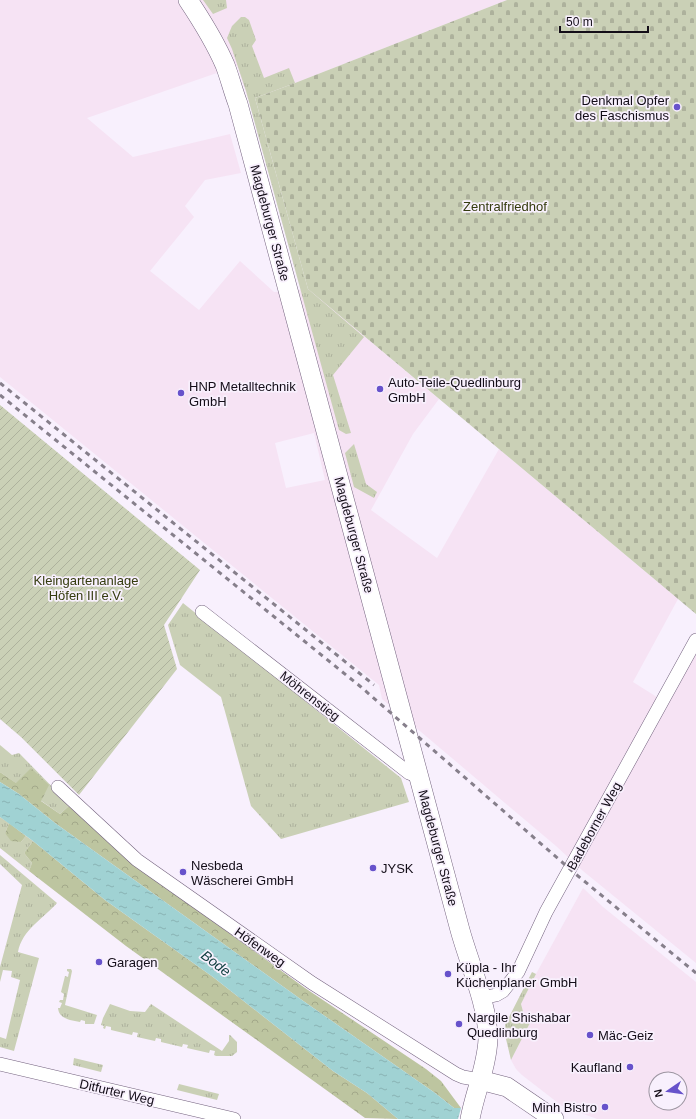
<svg xmlns="http://www.w3.org/2000/svg" width="696" height="1119" font-family="Arial,sans-serif">
<style>
.commercial{fill:#f6e3f4;fill-rule:evenodd}
.grass{fill:url(#grass-tufts)}
.forest{fill:url(#forest-crowns)}
.cemetery{fill:url(#cemetery-stones)}
.garden{fill:url(#garden-furrows)}
.water{fill:url(#water-ripples)}
.lines{fill:none;stroke-linecap:round;stroke-linejoin:round}
.street-casing{stroke:#73627e;stroke-width:14}
.secondary-casing{stroke:#73627e;stroke-width:20}
.street{stroke:#fff;stroke-width:13}
.secondary{stroke:#fff;stroke-width:19}
.rail{stroke:#867f8b;stroke-width:3;stroke-dasharray:5 5;stroke-linecap:butt}
.poi-dot{fill:#6752cb;stroke:#f8f0fd;stroke-width:1.5}
.labels{text-anchor:middle;dominant-baseline:central;stroke-width:3.5;stroke-linejoin:round;paint-order:stroke}
.poi-label{font-size:13px;fill:#130d18;stroke:#f8f0fd;text-anchor:start}
.park-label{font-size:13px;fill:#343b0e;stroke:#f8f0fd}
.street-label{font-size:13px;fill:#130d18;stroke:#f8f0fd}
.water-label{font-size:14px;font-style:italic;fill:#0b3b3c;stroke:#f8f0fd}
</style>
<defs>
<pattern id="grass-tufts" width="24" height="20" patternUnits="userSpaceOnUse"><rect width="24" height="20" fill="#cad0b6"/><path d="M3 7l-1-3M5 7V3M7 7l1-3M15 17l-1-3M17 17v-4M19 17l1-3" fill="none" stroke="#adb19c"/></pattern>
<pattern id="forest-crowns" width="20" height="18" patternUnits="userSpaceOnUse"><rect width="20" height="18" fill="#bdc5a0"/><path d="M2 6a3 3 0 1 1 6 0M12 15a3 3 0 1 1 6 0" fill="none" stroke="#a2a889"/></pattern>
<pattern id="cemetery-stones" width="16" height="16" patternUnits="userSpaceOnUse"><rect width="16" height="16" fill="#cad0b6"/><path d="M2 7V4a2 2 0 0 1 4 0v3zM10 15v-3a2 2 0 0 1 4 0v3z" fill="#adb19c"/></pattern>
<pattern id="garden-furrows" width="10" height="10" patternUnits="userSpaceOnUse"><rect width="10" height="10" fill="#cad0b6"/><path d="M-1 1l2-2M0 10L10 0M9 11l2-2" fill="none" stroke="#adb19c"/></pattern>
<pattern id="water-ripples" width="26" height="14" patternUnits="userSpaceOnUse"><rect width="26" height="14" fill="#a0d2d3"/><path d="M2 4q2-2 4 0t4 0M15 11q2-2 4 0t4 0" fill="none" stroke="#89b3b4"/></pattern>
</defs>
<rect width="100%" height="100%" fill="#f8f0fd"/>
<g class="commercial">
<path d="M 0,0 L 507,0 L 295,83 L 255,98 L 248,99 L 237,66 L 87,118 L 133,157 L 230,134 L 241,173 L 205,180 L 185,206 L 194,217 L 150,271 L 199,310 L 240,261 L 274,292 L 308,289 L 439,399 L 413,434 L 371,510 L 437,558 L 499,449 L 678,599 L 633,682 L 660,699 L 696,632 L 696,963 L 583,871 L 556,846 L 382,699 L 379,685 L 0,377 ZM 314,433 L 325,480 L 286,488 L 275,443 Z"/>
<path d="M 583,888 L 603,907 L 696,982 L 696,1119 L 597,1119 L 562,1106 L 522,1075 L 516,1069 L 511,1060 L 532,1019 L 524,1015 L 521,1004 L 536,974 ZM 656,1079 L 680,1079 L 680,1103 L 656,1103 Z"/>
</g>
<g class="grass">
<polygon points="203,0 226,0 227,8 213,14"/>
<polygon points="241,17 245,17 249,20 256,40 252,46 264,78 289,68 295,83 255,98 308,289 364,337 333,375 351,433 346,434 339,430 246,91 232,49 227,38 232,26"/>
<polygon points="354,444 366,484 377,492 374,498 354,487 345,453"/>
<polygon points="183,603 401,778 409,802 281,839 251,806 221,697 180,665 168,625"/>
<polygon points="0,745 12,755 19,753 70,805 60,814 0,772"/>
<polygon points="0,817 9,823 5,833 21,842 26,836 33,841 24,853 32,863 29,871 0,848"/>
<path d="M 0,855 L 57,903 C 43,919 22,930 18,952 L 39,958 L 14,1051 L 0,1047 L 0,1037 L 6,1039 L 20,980 L 11,977 L 12,971 L 3,970 L 0,982 L 0,967 L 22,885 L 0,864 Z"/>
<path d="M 67,969 L 71,969 L 72,971 L 65,1005 L 97,1015 L 94,1024 L 85,1024 L 85,1021 L 81,1020 L 80,1022 C 70,1020 59,1019 58,1008 L 60,1008 L 62,1003 L 59,1002 L 60,1000 L 63,1000 L 64,994 L 61,992 L 65,976 L 68,977 L 69,972 L 67,971 Z"/>
<polygon points="532,972 536,974 521,1004 524,1015 532,1019 511,1060 506,1039 505,1025"/>
<polygon points="110,1004 130,1011 145,1012 151,1004 222,1051 229,1041 229,1035 230,1035 237,1042 237,1052 232,1056 216,1056 214,1055 215,1051 210,1050 209,1053 187,1048 188,1045 183,1044 182,1047 161,1042 161,1039 156,1038 155,1041 137,1037 138,1033 133,1032 132,1035 111,1030 111,1027 106,1026 105,1029 103,1028 104,1026 101,1025 103,1018"/>
<polygon points="74,1058 103,1065 101,1072 73,1065"/>
<polygon points="179,1084 219,1094 217,1100 177,1090"/>
</g>
<g class="forest">
<polygon points="31,768 49,785 41,801 60,814 70,805 134,864 305,988 426,1069 441,1081 461,1108 454,1108 435,1093 299,998 55,823 19,794 0,782 0,772 16,783"/>
<polygon points="9,823 26,836 21,842 11,841 5,833"/>
<polygon points="33,841 105,900 213,977 333,1071 367,1093 398,1119 365,1118 126,946 29,871 32,863 24,853"/>
</g>
<polygon class="cemetery" points="507,0 696,0 696,614 308,289 255,98 295,83"/>
<polygon class="garden" points="0,405 200,570 164,625 177,669 79,795 21,737 0,719"/>
<polygon class="water" points="0,782 19,794 55,823 299,998 435,1093 454,1108 461,1108 458,1119 398,1119 367,1093 333,1071 213,977 105,900 33,841 0,817"/>
<g class="lines">
<defs>
<g id="street">
<polyline points="202,612 409,773 414,775 419,775"/>
<polyline points="58,787 137,860 312,983 456,1074 463,1077 480,1080"/>
<polyline points="481,998 496,995 503,991 518,972 546,912 696,640"/>
<polyline points="0,1064 234,1119"/>
</g>
<g id="secondary">
<path d="M 188,0 C 202,21 215,42 225,65 C 230,78 233,91 238,104 L 460,930 C 469,963 488,1005 488,1039 C 487,1066 475,1092 470,1119"/>
<polyline points="480,1080 507,1087 554,1119"/>
</g>
</defs>
<use href="#street" class="street-casing"/>
<use href="#secondary" class="secondary-casing"/>
<use href="#street" class="street"/>
<use href="#secondary" class="secondary"/>
<g class="rail">
<polyline points="0,383 374,685"/>
<polyline points="0,395 361,687 578,876 696,973"/>
</g>
</g>
<g class="poi-dot">
<circle cx="677" cy="107" r="4"/>
<circle cx="380" cy="389" r="4"/>
<circle cx="181" cy="393" r="4"/>
<circle cx="373" cy="868" r="4"/>
<circle cx="183" cy="872" r="4"/>
<circle cx="99" cy="962" r="4"/>
<circle cx="448" cy="974" r="4"/>
<circle cx="459" cy="1024" r="4"/>
<circle cx="590" cy="1035" r="4"/>
<circle cx="630" cy="1067" r="4"/>
<circle cx="605" cy="1107" r="4"/>
</g>
<g class="labels">
<g class="poi-label">
<text x="669" y="100" text-anchor="end">Denkmal Opfer<tspan x="669" dy="15">des Faschismus</tspan></text>
<text x="388" y="382">Auto-Teile-Quedlinburg<tspan x="388" dy="15">GmbH</tspan></text>
<text x="189" y="386">HNP Metalltechnik<tspan x="189" dy="15">GmbH</tspan></text>
<text x="191" y="865">Nesbeda<tspan x="191" dy="15">Wäscherei GmbH</tspan></text>
<text x="381" y="868">JYSK</text>
<text x="107" y="962">Garagen</text>
<text x="456" y="967">Küpla - Ihr<tspan x="456" dy="15">Küchenplaner GmbH</tspan></text>
<text x="467" y="1017">Nargile Shishabar<tspan x="467" dy="15">Quedlinburg</tspan></text>
<text x="598" y="1035">Mäc-Geiz</text>
<text x="622" y="1067" text-anchor="end">Kaufland</text>
<text x="597" y="1107" text-anchor="end">Minh Bistro</text>
</g>
<g class="park-label">
<text x="505" y="206">Zentralfriedhof</text>
<text x="86" y="580">Kleingartenanlage<tspan x="86" dy="15">Höfen III e.V.</tspan></text>
</g>
<g class="street-label">
<text transform="translate(270 223) rotate(75)">Magdeburger Straße</text>
<text transform="translate(354 535) rotate(75)">Magdeburger Straße</text>
<text transform="translate(310 696) rotate(38)">Möhrenstieg</text>
<text transform="translate(594 826) rotate(-61)">Badeborner Weg</text>
<text transform="translate(438 848) rotate(75)">Magdeburger Straße</text>
<text transform="translate(260 947) rotate(35)">Höfenweg</text>
<text transform="translate(117 1092) rotate(13)">Ditfurter Weg</text>
</g>
<g class="water-label">
<text transform="translate(216 963) rotate(37)">Bode</text>
</g>
</g>
<g transform="translate(668 1091) rotate(257)"><circle r="19" fill="#f8f0fd" stroke="#9c95a1"/>
<path d="M0-3L7 15L0 10L-7 15Z" fill="#6752cb"/>
<text y="-6" font-size="11" font-weight="bold" text-anchor="middle" fill="#130d18">N</text>
</g>
<path d="M560 26v6h88v-6" fill="none" stroke="#130d18" stroke-width="2"/>
<text x="566" y="26" font-size="12" fill="#130d18" stroke="#f8f0fd" stroke-width="3" paint-order="stroke">50 m</text>
</svg>
